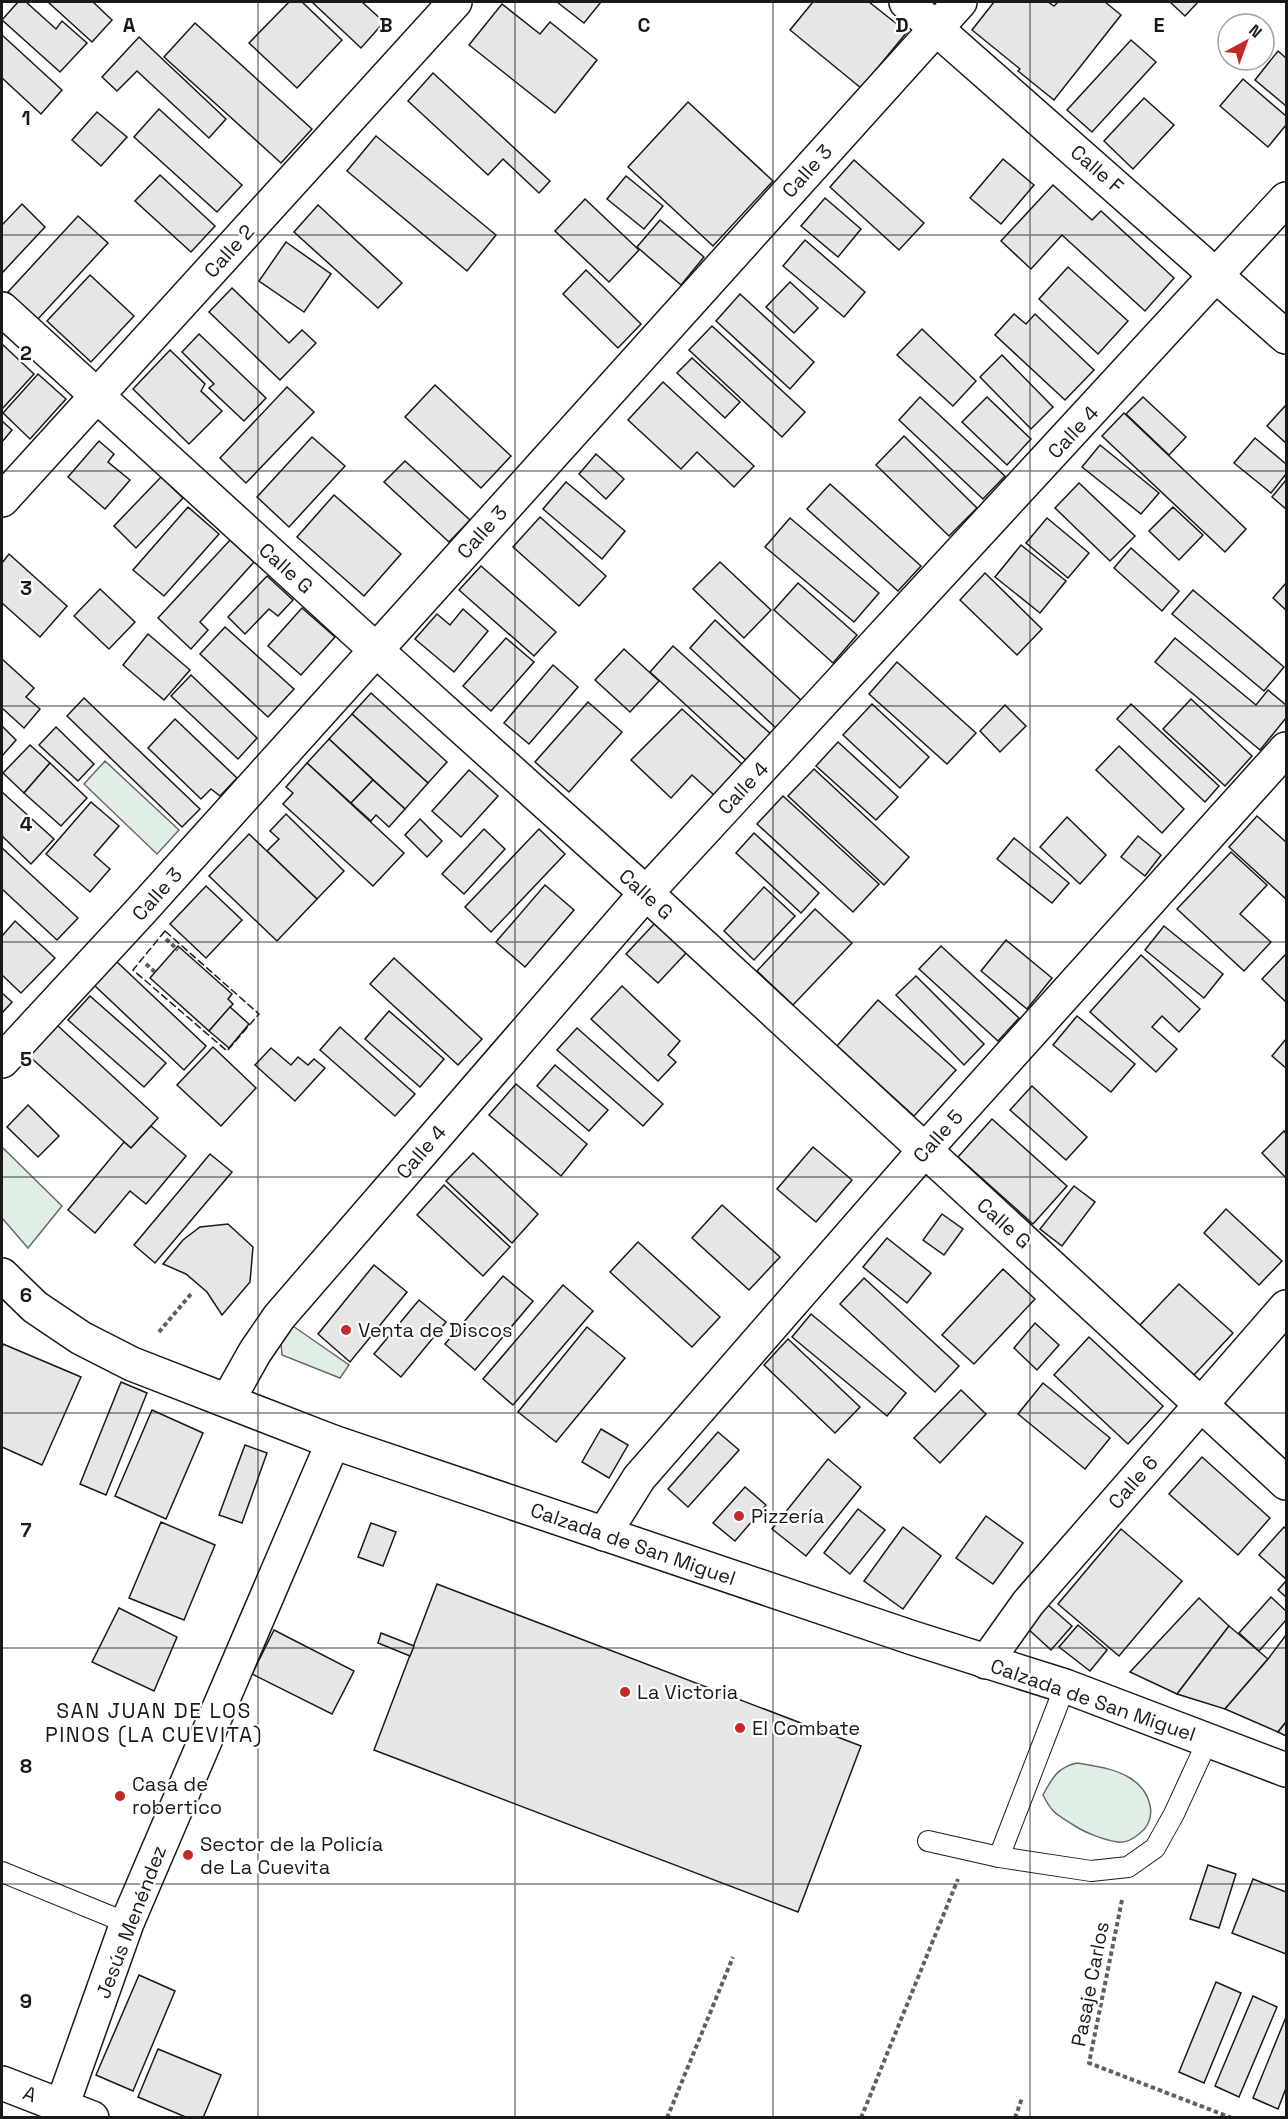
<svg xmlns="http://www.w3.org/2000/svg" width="1288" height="2119" font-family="'Space Grotesk',sans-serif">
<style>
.green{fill:#e0efe3;stroke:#6a6a6a;stroke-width:1.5}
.building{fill:#e6e6e6;stroke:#1a1a1a;stroke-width:1.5}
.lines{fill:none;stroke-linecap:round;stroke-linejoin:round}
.service-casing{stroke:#1a1a1a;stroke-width:22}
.minor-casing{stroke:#1a1a1a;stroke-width:36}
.secondary-casing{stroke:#1a1a1a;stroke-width:36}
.path{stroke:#5f5f5f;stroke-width:4;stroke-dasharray:4.5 3;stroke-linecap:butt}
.service{stroke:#fff;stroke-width:20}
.minor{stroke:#fff;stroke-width:33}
.secondary{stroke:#fff;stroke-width:33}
.fence{stroke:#1a1a1a;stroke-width:1.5;stroke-dasharray:8 3;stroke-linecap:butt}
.grid{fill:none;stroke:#1a1a1a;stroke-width:1.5;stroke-opacity:0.55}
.poi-dot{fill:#c62828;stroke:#fff;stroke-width:2}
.labels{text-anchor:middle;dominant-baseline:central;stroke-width:4.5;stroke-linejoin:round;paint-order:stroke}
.street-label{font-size:20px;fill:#1a1a1a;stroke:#fff}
.poi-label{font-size:20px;fill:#1a1a1a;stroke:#fff;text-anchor:start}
.neighbourhood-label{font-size:21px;letter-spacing:1.5px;fill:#1a1a1a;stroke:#fff}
.grid-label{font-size:20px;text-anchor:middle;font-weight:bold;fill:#1a1a1a;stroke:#fff;stroke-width:4.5;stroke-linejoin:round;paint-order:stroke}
</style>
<rect width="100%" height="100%" fill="#fff"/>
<g class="green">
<polygon points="105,761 179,830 157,854 84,784"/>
<polygon points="2,1147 62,1206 28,1248 2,1218"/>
<polygon points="293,1326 349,1365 340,1378 282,1355 281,1343"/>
<path d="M 1077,1763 C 1094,1766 1114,1768 1130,1778 C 1150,1790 1160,1818 1139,1834 C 1133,1839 1125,1843 1118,1842 C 1104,1840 1086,1833 1075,1826 C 1057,1814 1053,1815 1043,1795 C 1052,1778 1058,1767 1077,1763 Z"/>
</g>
<g class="building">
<polygon points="18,2 26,2 56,29 62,21 87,43 60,72 2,20"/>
<polygon points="48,2 93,2 112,20 92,42"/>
<polygon points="289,2 302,2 342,40 297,88 249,43"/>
<polygon points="312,2 362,2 384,22 361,48"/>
<polygon points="557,2 601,2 584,23"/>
<polygon points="813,2 869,2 907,32 861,88 790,30"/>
<polygon points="994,2 1048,2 1054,6 1058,2 1105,2 1121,15 1054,100 1018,71 1020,69 972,30"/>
<polygon points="1170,2 1198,2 1185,16"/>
<polygon points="502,4 540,34 550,22 597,60 555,113 469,45"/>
<polygon points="195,23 312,129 281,163 164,57"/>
<polygon points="2,35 62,90 41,114 2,78"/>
<polygon points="139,37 226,119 209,138 137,71 117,91 102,77"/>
<polygon points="1131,40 1156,62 1092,132 1067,110"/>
<polygon points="1278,51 1286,58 1286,106 1255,80"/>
<polygon points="433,73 550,181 539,193 503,159 488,175 408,101"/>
<polygon points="1243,79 1286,116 1286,125 1268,147 1220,106"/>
<polygon points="1144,98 1174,125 1133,169 1104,141"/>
<polygon points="688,102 773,181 713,246 628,167"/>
<polygon points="159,109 242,185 217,212 134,137"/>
<polygon points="97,112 127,137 101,166 72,140"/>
<polygon points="376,136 496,235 467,271 347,171"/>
<polygon points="1003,159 1034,185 1001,224 970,198"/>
<polygon points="854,160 924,223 899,250 830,187"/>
<polygon points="160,175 215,226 191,252 135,201"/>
<polygon points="626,176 663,206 644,229 607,199"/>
<polygon points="1053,185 1092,220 1101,211 1174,278 1145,311 1062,235 1031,269 1001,241"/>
<polygon points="825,198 861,229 838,257 801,226"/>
<polygon points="585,199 639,250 609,282 555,231"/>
<polygon points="22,204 45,227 2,273 2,225"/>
<polygon points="318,205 402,283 378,308 294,232"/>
<polygon points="78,216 108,243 38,319 8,292"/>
<polygon points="660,220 704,257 681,285 637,247"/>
<polygon points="805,240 865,292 844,317 783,266"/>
<polygon points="286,242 331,274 304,312 259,281"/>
<polygon points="1068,267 1128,321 1098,354 1039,299"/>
<polygon points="586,270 641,324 618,348 563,294"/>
<polygon points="90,275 134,316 91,362 47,321"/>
<polygon points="790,282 818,308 794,333 766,307"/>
<polygon points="232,288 289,343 302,330 316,343 280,380 209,312"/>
<polygon points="740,294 814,362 790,389 716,321"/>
<polygon points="1014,314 1026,324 1035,314 1094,370 1065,400 995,335"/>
<polygon points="712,326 805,412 782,437 689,350"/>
<polygon points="922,329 976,381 953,406 897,355"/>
<polygon points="199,334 266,398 244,421 209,388 214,384 182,352"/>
<polygon points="2,344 34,374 2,409"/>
<polygon points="170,350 205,384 201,391 222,411 189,444 133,389"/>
<polygon points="1002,355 1053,407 1031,429 980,377"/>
<polygon points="692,358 740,402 725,418 677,373"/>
<polygon points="38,374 66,399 30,439 3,413"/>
<polygon points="663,382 754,466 734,487 697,452 681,469 628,420"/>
<polygon points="435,385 511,456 481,488 405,417"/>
<polygon points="287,387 314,412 246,483 220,458"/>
<polygon points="920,397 1005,476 983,499 899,420"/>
<polygon points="987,397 1031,439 1007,465 962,422"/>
<polygon points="1143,397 1186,437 1169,455 1126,414"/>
<polygon points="1286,405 1286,443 1267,426"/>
<polygon points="1124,413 1246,529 1225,552 1102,436"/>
<polygon points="2,421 12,430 2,442"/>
<polygon points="904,436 977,508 949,536 876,465"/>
<polygon points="312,437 345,466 289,527 257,497"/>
<polygon points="1255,438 1286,464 1286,474 1271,493 1234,463"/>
<polygon points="99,441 114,454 108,462 130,480 105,509 68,477"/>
<polygon points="1100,445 1159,493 1141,514 1082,467"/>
<polygon points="596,454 624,479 606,499 579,474"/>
<polygon points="405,461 470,520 449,542 384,482"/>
<polygon points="161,477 183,498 136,548 114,526"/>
<polygon points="1286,480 1286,509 1272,497"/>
<polygon points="566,482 625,531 602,559 543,509"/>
<polygon points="1079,483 1135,536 1110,561 1055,508"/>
<polygon points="830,484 921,566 898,591 807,509"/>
<polygon points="334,495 401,554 364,596 297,537"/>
<polygon points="188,507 219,534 164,596 133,570"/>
<polygon points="1173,507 1203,535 1179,560 1149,531"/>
<polygon points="540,517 606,576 579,606 513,547"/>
<polygon points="790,518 879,593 854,622 765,547"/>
<polygon points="1047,518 1089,553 1068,578 1026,543"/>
<polygon points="230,540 254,562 200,622 208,630 191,649 158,618"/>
<polygon points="1021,545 1066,581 1040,613 995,577"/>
<polygon points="1131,548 1179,591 1162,611 1114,568"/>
<polygon points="9,554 67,606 40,637 2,603 2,563"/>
<polygon points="720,562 771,610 744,638 693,589"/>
<polygon points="481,566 556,632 534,656 459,590"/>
<polygon points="985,573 1042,629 1017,655 960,600"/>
<polygon points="267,576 293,600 278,616 269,609 245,634 228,617"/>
<polygon points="798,583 857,635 833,663 774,610"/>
<polygon points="1286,583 1286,610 1273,598"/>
<polygon points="100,589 135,622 109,649 74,616"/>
<polygon points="1193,590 1284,667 1264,691 1172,614"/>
<polygon points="302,608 335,637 301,675 268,646"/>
<polygon points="463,609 488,631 454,672 415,639 437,614 450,625"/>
<polygon points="715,620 802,701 776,728 690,648"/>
<polygon points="225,627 294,689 268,717 200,654"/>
<polygon points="148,634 190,670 164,700 123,665"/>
<polygon points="506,638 534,662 491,711 463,686"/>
<polygon points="1175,638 1256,705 1268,690 1286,705 1286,718 1260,750 1155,662"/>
<polygon points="673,646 773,736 749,763 650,672"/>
<polygon points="624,649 659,681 630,712 595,680"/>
<polygon points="2,659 34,688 26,697 40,709 24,728 2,708"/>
<polygon points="897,662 976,733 947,764 869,694"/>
<polygon points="553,665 578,687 529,744 504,723"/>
<polygon points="191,675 257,738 238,759 171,696"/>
<polygon points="371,693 447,762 428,783 352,714"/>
<polygon points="84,698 200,809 182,827 67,716"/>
<polygon points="1191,699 1252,756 1225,786 1163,729"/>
<polygon points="588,702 622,732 569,792 535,762"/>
<polygon points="872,704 929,757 900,788 843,735"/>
<polygon points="1131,704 1219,786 1205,802 1117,719"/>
<polygon points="1005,705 1026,726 1000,752 980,731"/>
<polygon points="682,709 743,765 714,795 692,775 671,798 631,760"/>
<polygon points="352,714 428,783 405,809 329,739"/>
<polygon points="175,719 237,778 220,796 211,789 201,799 148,748"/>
<polygon points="2,726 16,740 2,756"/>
<polygon points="56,727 94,764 78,781 39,745"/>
<polygon points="329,739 373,780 351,803 307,763"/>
<polygon points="838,742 898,797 876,820 816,766"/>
<polygon points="30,745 50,763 24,793 3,773"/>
<polygon points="1119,746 1184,809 1162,833 1096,770"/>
<polygon points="50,763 87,798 61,826 24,793"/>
<polygon points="307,763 404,853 373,886 283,804 293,793 286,787"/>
<polygon points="814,769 909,857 884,885 788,796"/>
<polygon points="469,770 498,796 461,837 432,811"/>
<polygon points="373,780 405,809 389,827 376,815 371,821 351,803"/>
<polygon points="2,792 54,839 31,864 2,836"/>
<polygon points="783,796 879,884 853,912 757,824"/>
<polygon points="91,802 119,826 94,855 110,869 90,892 46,854"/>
<polygon points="286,814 344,871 317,899 267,851 279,839 270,831"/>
<polygon points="1257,816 1286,842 1286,899 1229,847"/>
<polygon points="1067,817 1106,855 1080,884 1040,847"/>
<polygon points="420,819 442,841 427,857 405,835"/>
<polygon points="484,829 505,849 464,894 442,874"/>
<polygon points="539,829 565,854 491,932 465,907"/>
<polygon points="754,833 819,893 801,913 736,853"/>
<polygon points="249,834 317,899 277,941 209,876"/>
<polygon points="1138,836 1161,855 1145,876 1121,857"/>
<polygon points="1014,838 1069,883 1052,903 997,859"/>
<polygon points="2,848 78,918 57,940 2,889"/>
<polygon points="1231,852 1267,885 1240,914 1271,942 1244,971 1177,909"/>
<polygon points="545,885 574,910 525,967 496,942"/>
<polygon points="206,886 242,920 206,958 170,924"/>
<polygon points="764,887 795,916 754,960 724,931"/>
<polygon points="815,909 852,943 793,1005 757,971"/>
<polygon points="15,921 55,958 21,993 2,975 2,936"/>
<polygon points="655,923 687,952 658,983 626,954"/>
<polygon points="1164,926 1223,974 1204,998 1145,950"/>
<polygon points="1006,940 1052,978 1027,1009 981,971"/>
<polygon points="178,946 232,994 228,999 233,1004 209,1031 150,978"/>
<polygon points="941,946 1019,1018 998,1041 919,969"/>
<polygon points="1141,955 1200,1009 1179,1032 1162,1016 1152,1027 1177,1049 1156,1072 1090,1012"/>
<polygon points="1285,955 1286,957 1286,1002 1262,979"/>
<polygon points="394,958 482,1039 458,1065 370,984"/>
<polygon points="116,961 206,1046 184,1070 94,985"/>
<polygon points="916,976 984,1044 964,1065 896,995"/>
<polygon points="622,986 680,1041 668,1055 676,1062 658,1081 591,1019"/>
<polygon points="2,993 12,1002 2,1013"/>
<polygon points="90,996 166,1063 144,1087 68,1020"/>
<polygon points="878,1000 956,1070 914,1116 837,1046"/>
<polygon points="230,1007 249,1024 229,1048 209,1031"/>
<polygon points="389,1011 444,1059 420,1087 365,1039"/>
<polygon points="1077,1016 1135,1064 1111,1092 1053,1045"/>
<polygon points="57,1025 158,1118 131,1148 29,1056"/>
<polygon points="340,1027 415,1094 395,1116 320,1050"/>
<polygon points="577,1028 663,1104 643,1126 557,1050"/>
<polygon points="1286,1039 1286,1068 1272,1056"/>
<polygon points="213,1047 256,1088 221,1126 177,1085"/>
<polygon points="271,1048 291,1065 298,1057 308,1065 314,1059 325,1068 295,1101 255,1065"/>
<polygon points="555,1065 608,1110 589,1131 537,1086"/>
<polygon points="516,1084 587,1144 561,1176 489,1115"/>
<polygon points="1032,1086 1087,1137 1066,1160 1010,1110"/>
<polygon points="28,1105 59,1136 38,1157 7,1127"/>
<polygon points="992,1119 1067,1186 1033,1224 958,1157"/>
<polygon points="151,1126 186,1156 146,1204 130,1191 95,1233 68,1210 124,1142 131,1148"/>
<polygon points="1284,1131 1286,1134 1286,1178 1262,1153"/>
<polygon points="813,1147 852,1180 816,1222 777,1189"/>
<polygon points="473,1153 538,1214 512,1243 446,1181"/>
<polygon points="210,1154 232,1172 155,1263 134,1245"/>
<polygon points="444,1185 510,1247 483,1276 417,1215"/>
<polygon points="1074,1186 1095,1202 1062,1246 1040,1229"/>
<polygon points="722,1205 780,1257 749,1290 692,1238"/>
<polygon points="1226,1209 1282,1261 1259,1285 1204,1233"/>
<polygon points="942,1214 963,1229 944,1255 923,1240"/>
<polygon points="228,1224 253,1247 250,1282 222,1315 207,1292 186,1274 163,1264 183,1240 200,1227"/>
<polygon points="887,1238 931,1273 907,1303 863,1267"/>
<polygon points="638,1242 720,1317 692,1347 610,1272"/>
<polygon points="374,1265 407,1292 350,1362 318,1334"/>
<polygon points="1003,1269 1035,1299 974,1364 942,1335"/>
<polygon points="503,1276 533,1301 475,1370 445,1344"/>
<polygon points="864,1278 959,1366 935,1392 840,1304"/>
<polygon points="1179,1284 1233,1333 1193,1376 1139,1326"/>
<polygon points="563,1285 593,1311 513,1405 483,1379"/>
<polygon points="419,1300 446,1322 401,1377 374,1354"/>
<polygon points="811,1314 906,1393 887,1416 792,1337"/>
<polygon points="1035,1323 1059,1345 1037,1370 1014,1348"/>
<polygon points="587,1327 625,1358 556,1442 518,1412"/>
<polygon points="1089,1337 1163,1406 1128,1444 1054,1375"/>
<polygon points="788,1339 860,1407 835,1433 764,1365"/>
<polygon points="3,1344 81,1377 42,1465 2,1447 2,1348"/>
<polygon points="121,1382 147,1393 106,1495 80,1484"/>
<polygon points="1043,1383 1110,1438 1085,1469 1018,1414"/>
<polygon points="961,1390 986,1414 940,1463 914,1438"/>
<polygon points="152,1410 203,1433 166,1519 115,1496"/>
<polygon points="601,1429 628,1445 609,1478 582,1462"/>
<polygon points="718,1432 739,1450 688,1507 668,1489"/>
<polygon points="245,1445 267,1453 242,1523 219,1515"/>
<polygon points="1202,1457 1270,1518 1238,1555 1169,1494"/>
<polygon points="828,1459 861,1487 806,1556 772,1529"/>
<polygon points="745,1487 766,1505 735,1541 713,1523"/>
<polygon points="858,1509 885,1530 850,1574 824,1553"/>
<polygon points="986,1516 1023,1543 993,1584 956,1558"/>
<polygon points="161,1522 215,1545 184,1620 129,1598"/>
<polygon points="371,1523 396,1532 383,1566 358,1557"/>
<polygon points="903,1527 941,1556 903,1609 864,1581"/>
<polygon points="1284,1527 1286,1529 1286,1579 1259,1555"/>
<polygon points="1121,1529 1182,1581 1119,1656 1058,1604"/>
<polygon points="1286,1581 1286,1597 1278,1590"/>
<polygon points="437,1584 861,1746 798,1912 374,1750"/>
<polygon points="1271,1597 1286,1611 1286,1620 1259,1651 1239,1633"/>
<polygon points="1199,1598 1229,1626 1177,1694 1130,1672"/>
<polygon points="1048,1605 1072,1626 1051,1650 1027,1628"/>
<polygon points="119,1608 177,1637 154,1691 92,1662"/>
<polygon points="1078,1625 1107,1650 1090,1671 1059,1647"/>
<polygon points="1229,1626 1268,1659 1225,1709 1177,1694"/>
<polygon points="274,1630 354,1671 332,1714 252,1674"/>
<polygon points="381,1633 414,1646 410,1656 378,1643"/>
<polygon points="1286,1635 1286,1722 1278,1732 1225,1709 1268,1659"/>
<polygon points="1286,1722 1286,1736 1278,1732"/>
<polygon points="1208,1865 1236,1874 1219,1928 1190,1919"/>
<polygon points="1253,1879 1286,1892 1286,1954 1232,1933"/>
<polygon points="139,1975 175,1991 133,2091 96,2075"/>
<polygon points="1216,1982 1241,1993 1204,2083 1179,2072"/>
<polygon points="1253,1996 1277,2007 1239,2097 1215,2086"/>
<polygon points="1286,2017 1286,2088 1278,2109 1253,2098"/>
<polygon points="158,2049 221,2075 203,2118 188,2118 138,2097"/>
</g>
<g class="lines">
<defs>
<g id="service">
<polyline points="928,1841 999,1857 1091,1871 1128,1867 1155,1848 1174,1814 1208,1740"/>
<polyline points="999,1857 1065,1686"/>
<polyline points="2,1872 127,1923"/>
</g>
<g id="minor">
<polyline points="906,2 1286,337"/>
<polyline points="2,309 376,650 646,893 1286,1483"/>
<polyline points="2,500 455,2"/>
<polyline points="2,1061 139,913 960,2"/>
<polyline points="228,1400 255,1352 279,1317 646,893 1286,199"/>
<polyline points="604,1534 639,1478 924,1151 1286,749"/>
<polyline points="986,1662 1028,1603 1286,1307"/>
<polyline points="2,2083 92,2118"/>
<polyline points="62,2106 127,1923 333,1442"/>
</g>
<polyline id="secondary" points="2,1275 35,1307 81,1338 132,1364 333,1442 913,1638 1065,1686 1286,1770"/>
</defs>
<use href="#service" class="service-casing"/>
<use href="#minor" class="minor-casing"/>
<use href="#secondary" class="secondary-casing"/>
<g class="path">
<polyline points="166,939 178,950"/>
<polyline points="146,964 155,972"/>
<polyline points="159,1332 191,1294"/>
<polyline points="1122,1900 1089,2063 1232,2118"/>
<polyline points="667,2118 733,1957"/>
<polyline points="861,2118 958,1879"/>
<polyline points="1015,2118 1022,2098"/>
</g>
<use href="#service" class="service"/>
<use href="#minor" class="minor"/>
<use href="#secondary" class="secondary"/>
<polygon class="fence" points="165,931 259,1014 227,1051 133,970"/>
</g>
<path class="grid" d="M 258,2 L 258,2118M 515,2 L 515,2118M 773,2 L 773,2118M 1030,2 L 1030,2118M 2,235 L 1286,235M 2,471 L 1286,471M 2,706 L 1286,706M 2,942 L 1286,942M 2,1177 L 1286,1177M 2,1413 L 1286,1413M 2,1648 L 1286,1648M 2,1884 L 1286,1884"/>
<g class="poi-dot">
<circle cx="346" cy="1330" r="6"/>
<circle cx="739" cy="1516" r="6"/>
<circle cx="625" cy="1692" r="6"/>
<circle cx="740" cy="1728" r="6"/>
<circle cx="120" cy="1796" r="6"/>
<circle cx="188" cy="1855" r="6"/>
</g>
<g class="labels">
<g class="street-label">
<text transform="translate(1097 169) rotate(41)">Calle F</text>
<text transform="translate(807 171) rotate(-48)">Calle 3</text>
<text transform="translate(229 251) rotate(-48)">Calle 2</text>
<text transform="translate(1073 432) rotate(-47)">Calle 4</text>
<text transform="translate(482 532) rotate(-48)">Calle 3</text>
<text transform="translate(286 568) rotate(42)">Calle G</text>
<text transform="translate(743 788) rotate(-47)">Calle 4</text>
<text transform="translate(157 894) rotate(-48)">Calle 3</text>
<text transform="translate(646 894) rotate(42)">Calle G</text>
<text transform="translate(938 1136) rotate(-48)">Calle 5</text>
<text transform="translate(421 1152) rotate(-49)">Calle 4</text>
<text transform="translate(1004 1223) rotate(42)">Calle G</text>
<text transform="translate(1133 1482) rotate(-49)">Calle 6</text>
<text transform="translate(633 1544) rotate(19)">Calzada de San Miguel</text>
<text transform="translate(1093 1700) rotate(19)">Calzada de San Miguel</text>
<text transform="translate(131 1922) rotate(-69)">Jesús Menéndez</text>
<text transform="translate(1090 1984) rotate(-79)">Pasaje Carlos</text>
<text transform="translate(30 2094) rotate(21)">A</text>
</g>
<g class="poi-label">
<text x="358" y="1330">Venta de Discos</text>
<text x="751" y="1516">Pizzería</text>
<text x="637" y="1692">La Victoria</text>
<text x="752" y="1728">El Combate</text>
<text x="132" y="1784">Casa de<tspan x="132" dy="23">robertico</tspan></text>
<text x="200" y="1844">Sector de la Policía<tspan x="200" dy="23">de La Cuevita</tspan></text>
</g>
<g class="neighbourhood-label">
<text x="154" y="1710">SAN JUAN DE LOS<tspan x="154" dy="24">PINOS (LA CUEVITA)</tspan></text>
</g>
</g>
<g class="grid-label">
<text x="129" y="32">A</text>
<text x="386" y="32">B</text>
<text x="644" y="32">C</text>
<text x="902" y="32">D</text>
<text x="1159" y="32">E</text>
<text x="26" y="125">1</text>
<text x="26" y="360">2</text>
<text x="26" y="595">3</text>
<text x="26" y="831">4</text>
<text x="26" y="1066">5</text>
<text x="26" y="1302">6</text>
<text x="26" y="1537">7</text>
<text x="26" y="1773">8</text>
<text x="26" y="2008">9</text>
</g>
<rect width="1288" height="2119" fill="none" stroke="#1a1a1a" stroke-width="6"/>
<g transform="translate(1246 42) rotate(41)"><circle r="28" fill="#ffffff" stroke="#a3a3a3" stroke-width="1.5"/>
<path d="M0-4.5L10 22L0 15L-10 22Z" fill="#c62828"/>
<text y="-9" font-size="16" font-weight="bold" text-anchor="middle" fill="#1a1a1a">N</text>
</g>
</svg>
